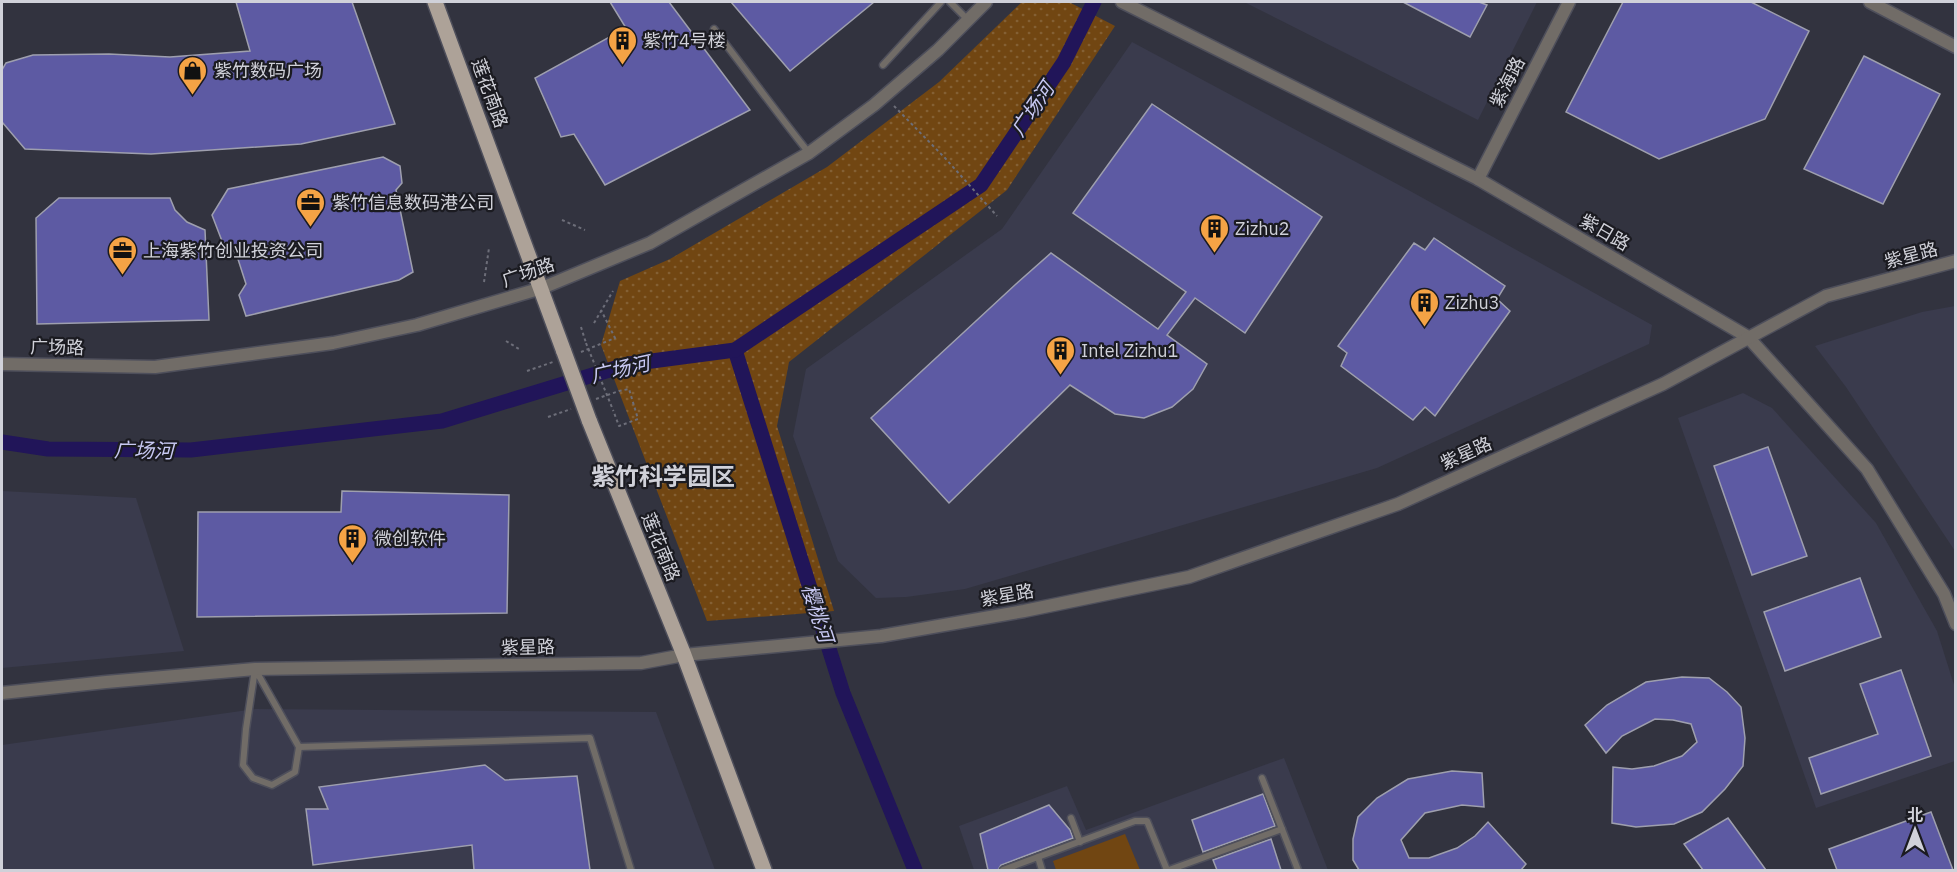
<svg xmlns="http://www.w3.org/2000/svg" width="1957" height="872" font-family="'IBM Plex Sans','Noto Sans SC',sans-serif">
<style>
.built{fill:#3a3b4d}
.park{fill:url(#park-dots)}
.garden{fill:#714612}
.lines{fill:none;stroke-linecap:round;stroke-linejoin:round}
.canal{stroke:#211559;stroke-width:15}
.building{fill:#5d5aa3;stroke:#9e9fae;stroke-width:1.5}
.service-casing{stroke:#4e4f5b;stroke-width:9}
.minor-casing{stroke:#4e4f5b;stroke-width:15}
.tertiary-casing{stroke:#4e4f5b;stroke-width:15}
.primary-casing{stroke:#4e4f5b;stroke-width:18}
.path{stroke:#6d6e79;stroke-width:2;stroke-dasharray:3 3;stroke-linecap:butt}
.service{stroke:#716c67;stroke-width:6}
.minor{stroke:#716c67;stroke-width:12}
.tertiary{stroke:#716c67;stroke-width:12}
.primary{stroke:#ada298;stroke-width:15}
.primary-bridge-casing{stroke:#4e4f5b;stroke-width:18;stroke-linecap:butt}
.path-bridge{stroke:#6d6e79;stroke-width:2;stroke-dasharray:3 3;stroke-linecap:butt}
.primary-bridge{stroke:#ada298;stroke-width:15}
.labels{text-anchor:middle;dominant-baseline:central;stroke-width:4.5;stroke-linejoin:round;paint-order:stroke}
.poi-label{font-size:18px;fill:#d0d1d9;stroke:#1b1b21;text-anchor:start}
.street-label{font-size:18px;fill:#d0d1d9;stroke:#1b1b21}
.water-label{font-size:20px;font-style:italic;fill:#c8c9f3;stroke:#1b1b21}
.district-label{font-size:24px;font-weight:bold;fill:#d0d1d9;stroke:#1b1b21}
</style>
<defs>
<pattern id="park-dots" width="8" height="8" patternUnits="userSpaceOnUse" patternTransform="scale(1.5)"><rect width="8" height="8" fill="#714612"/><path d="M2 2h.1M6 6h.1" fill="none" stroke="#846034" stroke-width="1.8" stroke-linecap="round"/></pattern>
</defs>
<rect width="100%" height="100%" fill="#32333f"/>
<g class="built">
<polygon points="1244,2 1537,2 1478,120"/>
<polygon points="1132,42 1412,192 1652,325 1649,344 1377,468 965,589 906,597 876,598 838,561 793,436 806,369 1002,229"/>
<polygon points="1955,306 1956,306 1955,551 1846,387 1815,346 1922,312"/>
<polygon points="1743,393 1772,408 1876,523 1937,631 1955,688 1955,761 1816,808 1678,418"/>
<polygon points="2,491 136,498 184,651 2,668"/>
<polygon points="255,709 656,712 715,870 2,870 2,745"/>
<polygon points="1284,758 1328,870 974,870 959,826 1067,786 1086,830"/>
</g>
<polygon class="park" points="1022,2 1069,2 1115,26 1007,190 789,362 777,426 834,611 707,621 601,345 620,281 670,259 827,167 939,82"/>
<polygon class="garden" points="1125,834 1140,870 1056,870 1053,861"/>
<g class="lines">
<g class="canal">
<polyline points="735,350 843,693 915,870"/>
<polyline points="2,442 48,449 191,450 442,421 629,364 735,350 981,185 1064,62 1094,2"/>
</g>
</g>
<g class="building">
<polygon points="236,2 352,2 395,124 301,144 151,154 25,149 2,122 2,70 6,63 33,55 109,54 170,57 250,51"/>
<polygon points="610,2 669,2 750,110 605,185 574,134 561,137 535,78 626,28"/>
<polygon points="731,2 874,2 790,71"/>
<polygon points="1403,2 1479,2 1487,5 1470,37"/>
<polygon points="1623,2 1751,2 1809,31 1765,119 1659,159 1566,112"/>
<polygon points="1864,56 1940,94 1883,204 1804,169"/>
<polygon points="1152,104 1322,217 1245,333 1195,298 1167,335 1207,364 1193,389 1172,407 1144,418 1115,414 1070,385 949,503 871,418 1016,284 1051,253 1158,329 1186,292 1073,213"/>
<polygon points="383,157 400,166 402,183 396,190 413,272 399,280 246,316 239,295 246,284 236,253 222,241 212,215 228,189"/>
<polygon points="59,198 170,198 175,210 187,222 205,230 209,320 37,324 36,218"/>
<polygon points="1434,238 1505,286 1497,299 1510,311 1435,416 1425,407 1413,420 1341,366 1347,353 1338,346 1414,243 1425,250"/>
<polygon points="1768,447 1807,556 1752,575 1714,466"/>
<polygon points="342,491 509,495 507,613 197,617 198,512 341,512"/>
<polygon points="1860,578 1881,637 1785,671 1764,612"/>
<polygon points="1901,670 1931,756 1821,794 1809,758 1878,734 1860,684"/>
<polygon points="1682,677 1709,678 1727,692 1741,707 1745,738 1743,766 1725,789 1702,812 1674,824 1636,827 1612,823 1613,767 1632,769 1654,766 1682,756 1697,742 1691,724 1673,720 1655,719 1622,736 1606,753 1585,725 1607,705 1646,682"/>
<polygon points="485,765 505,780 577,776 590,870 474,870 472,845 313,865 306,809 328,809 319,787"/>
<polygon points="1452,771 1482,773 1484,807 1462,805 1425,813 1401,840 1409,858 1429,858 1457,848 1475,836 1488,822 1526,864 1521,870 1359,870 1353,860 1353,839 1358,817 1377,798 1408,779"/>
<polygon points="1263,794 1275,826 1203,852 1192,820"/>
<polygon points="1049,805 1070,830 1073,838 1001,865 998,870 988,870 980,834"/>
<polygon points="1931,812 1953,870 1837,870 1829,849"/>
<polygon points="1728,818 1766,870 1703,870 1684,844"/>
<polygon points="1271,839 1281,870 1217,870 1213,860"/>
</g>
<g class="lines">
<defs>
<g id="service">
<polyline points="950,2 968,20"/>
<path d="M 714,29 C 746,70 776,112 809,153"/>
<polyline points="883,65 941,2"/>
<polygon points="255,669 299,747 295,772 272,785 253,778 243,765 246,729"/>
<polyline points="299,747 590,738 631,870"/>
<polyline points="1262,778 1298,870"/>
<polyline points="1071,818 1080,842"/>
<polyline points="1038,857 1042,870"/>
<polyline points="1003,870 1135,821 1147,821 1167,870"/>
<polyline points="1169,870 1282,829"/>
</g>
<g id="minor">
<polyline points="1870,2 1956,47"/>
<polyline points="1478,179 1569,2"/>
</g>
<g id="tertiary">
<polyline points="1122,2 1478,179 1748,337 1867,469 1944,594 1956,624"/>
<polyline points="2,364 155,367 333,343 417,325 542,288 650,243 809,153 874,105 938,50 986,2"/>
<polyline points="2,693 106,682 255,669 641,663 684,655 881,636 1024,611 1189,577 1398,504 1663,384 1826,296 1956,261"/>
</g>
<g id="primary">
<polyline points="435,2 564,352"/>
<polyline points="589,420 684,655 764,870"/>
</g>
</defs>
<use href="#service" class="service-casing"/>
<use href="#minor" class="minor-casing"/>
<use href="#tertiary" class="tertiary-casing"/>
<use href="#primary" class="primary-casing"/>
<g class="path">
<polyline points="894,106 945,158 997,216"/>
<polyline points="562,220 585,230"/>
<polyline points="484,282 489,248"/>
<polyline points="594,323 613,291"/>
<polyline points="581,327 586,343"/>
<polyline points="506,341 519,349"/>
<polyline points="581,352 615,338 601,310"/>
<polyline points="527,371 553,362"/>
<polyline points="596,399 619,391 629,389 638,419 619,426 613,410"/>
<polyline points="548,417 571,409"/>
</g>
<use href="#service" class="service"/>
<use href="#minor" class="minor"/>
<use href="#tertiary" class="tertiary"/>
<use href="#primary" class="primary"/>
<defs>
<polyline id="primary-bridge" points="564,352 589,420"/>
</defs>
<use href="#primary-bridge" class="primary-bridge-casing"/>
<polyline class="path-bridge" points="586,343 613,410"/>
<use href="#primary-bridge" class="primary-bridge"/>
</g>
<defs>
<symbol id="building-pin" viewBox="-11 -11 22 30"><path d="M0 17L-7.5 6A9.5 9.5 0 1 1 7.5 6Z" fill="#f5a345" stroke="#1b1b21"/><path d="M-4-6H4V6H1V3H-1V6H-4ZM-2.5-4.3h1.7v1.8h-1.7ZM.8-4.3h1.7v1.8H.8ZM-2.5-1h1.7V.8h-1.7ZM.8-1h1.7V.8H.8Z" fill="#111"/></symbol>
<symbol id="shop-pin" viewBox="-11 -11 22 30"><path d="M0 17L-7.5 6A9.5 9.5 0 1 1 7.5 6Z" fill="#f5a345" stroke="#1b1b21"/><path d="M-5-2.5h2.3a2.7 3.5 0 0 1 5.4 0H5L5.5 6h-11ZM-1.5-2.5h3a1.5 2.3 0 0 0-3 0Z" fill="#111"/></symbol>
<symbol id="office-pin" viewBox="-11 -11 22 30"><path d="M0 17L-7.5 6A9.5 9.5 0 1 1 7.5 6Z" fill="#f5a345" stroke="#1b1b21"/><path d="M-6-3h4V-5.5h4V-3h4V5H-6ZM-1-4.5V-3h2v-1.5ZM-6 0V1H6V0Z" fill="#111"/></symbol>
</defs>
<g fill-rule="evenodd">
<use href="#building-pin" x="606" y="24" width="33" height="45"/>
<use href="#shop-pin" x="176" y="54" width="33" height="45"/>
<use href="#office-pin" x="294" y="186" width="33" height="45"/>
<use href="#building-pin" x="1198" y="212" width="33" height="45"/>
<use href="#office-pin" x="106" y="234" width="33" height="45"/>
<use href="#building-pin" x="1408" y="286" width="33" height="45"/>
<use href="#building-pin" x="1044" y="334" width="33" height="45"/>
<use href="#building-pin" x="336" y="522" width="33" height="45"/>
</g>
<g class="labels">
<g class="poi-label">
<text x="643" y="40">紫竹4号楼</text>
<text x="214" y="70">紫竹数码广场</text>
<text x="332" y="202">紫竹信息数码港公司</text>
<text x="1235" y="228">Zizhu2</text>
<text x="143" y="250">上海紫竹创业投资公司</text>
<text x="1445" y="302">Zizhu3</text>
<text x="1081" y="350">Intel Zizhu1</text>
<text x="374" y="538">微创软件</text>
</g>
<g class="street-label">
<text transform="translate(1507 82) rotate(-63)">紫海路</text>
<text transform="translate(490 93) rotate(70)">莲花南路</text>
<text transform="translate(1605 232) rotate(30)">紫日路</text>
<text transform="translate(1911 255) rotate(-15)">紫星路</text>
<text transform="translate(528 272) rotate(-19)">广场路</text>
<text transform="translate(57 347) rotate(1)">广场路</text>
<text transform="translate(1466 453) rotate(-24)">紫星路</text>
<text transform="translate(661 547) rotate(68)">莲花南路</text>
<text transform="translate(1007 595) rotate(-10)">紫星路</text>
<text transform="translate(528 647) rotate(-1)">紫星路</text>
</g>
<g class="water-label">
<text transform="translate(1032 109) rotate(-56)">广场河</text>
<text transform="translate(620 369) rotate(-13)">广场河</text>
<text transform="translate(144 450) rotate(1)">广场河</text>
<text transform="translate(818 613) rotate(72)">樱桃河</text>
</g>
<g class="district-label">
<text x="663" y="476">紫竹科学园区</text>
</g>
</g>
<rect width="1957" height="872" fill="none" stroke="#d0d1d9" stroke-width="6"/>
<g transform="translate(1915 830)" stroke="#1b1b21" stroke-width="4.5" paint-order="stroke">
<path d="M0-4.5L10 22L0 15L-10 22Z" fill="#d0d1d9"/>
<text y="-9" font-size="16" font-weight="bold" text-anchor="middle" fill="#d0d1d9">北</text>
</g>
</svg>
